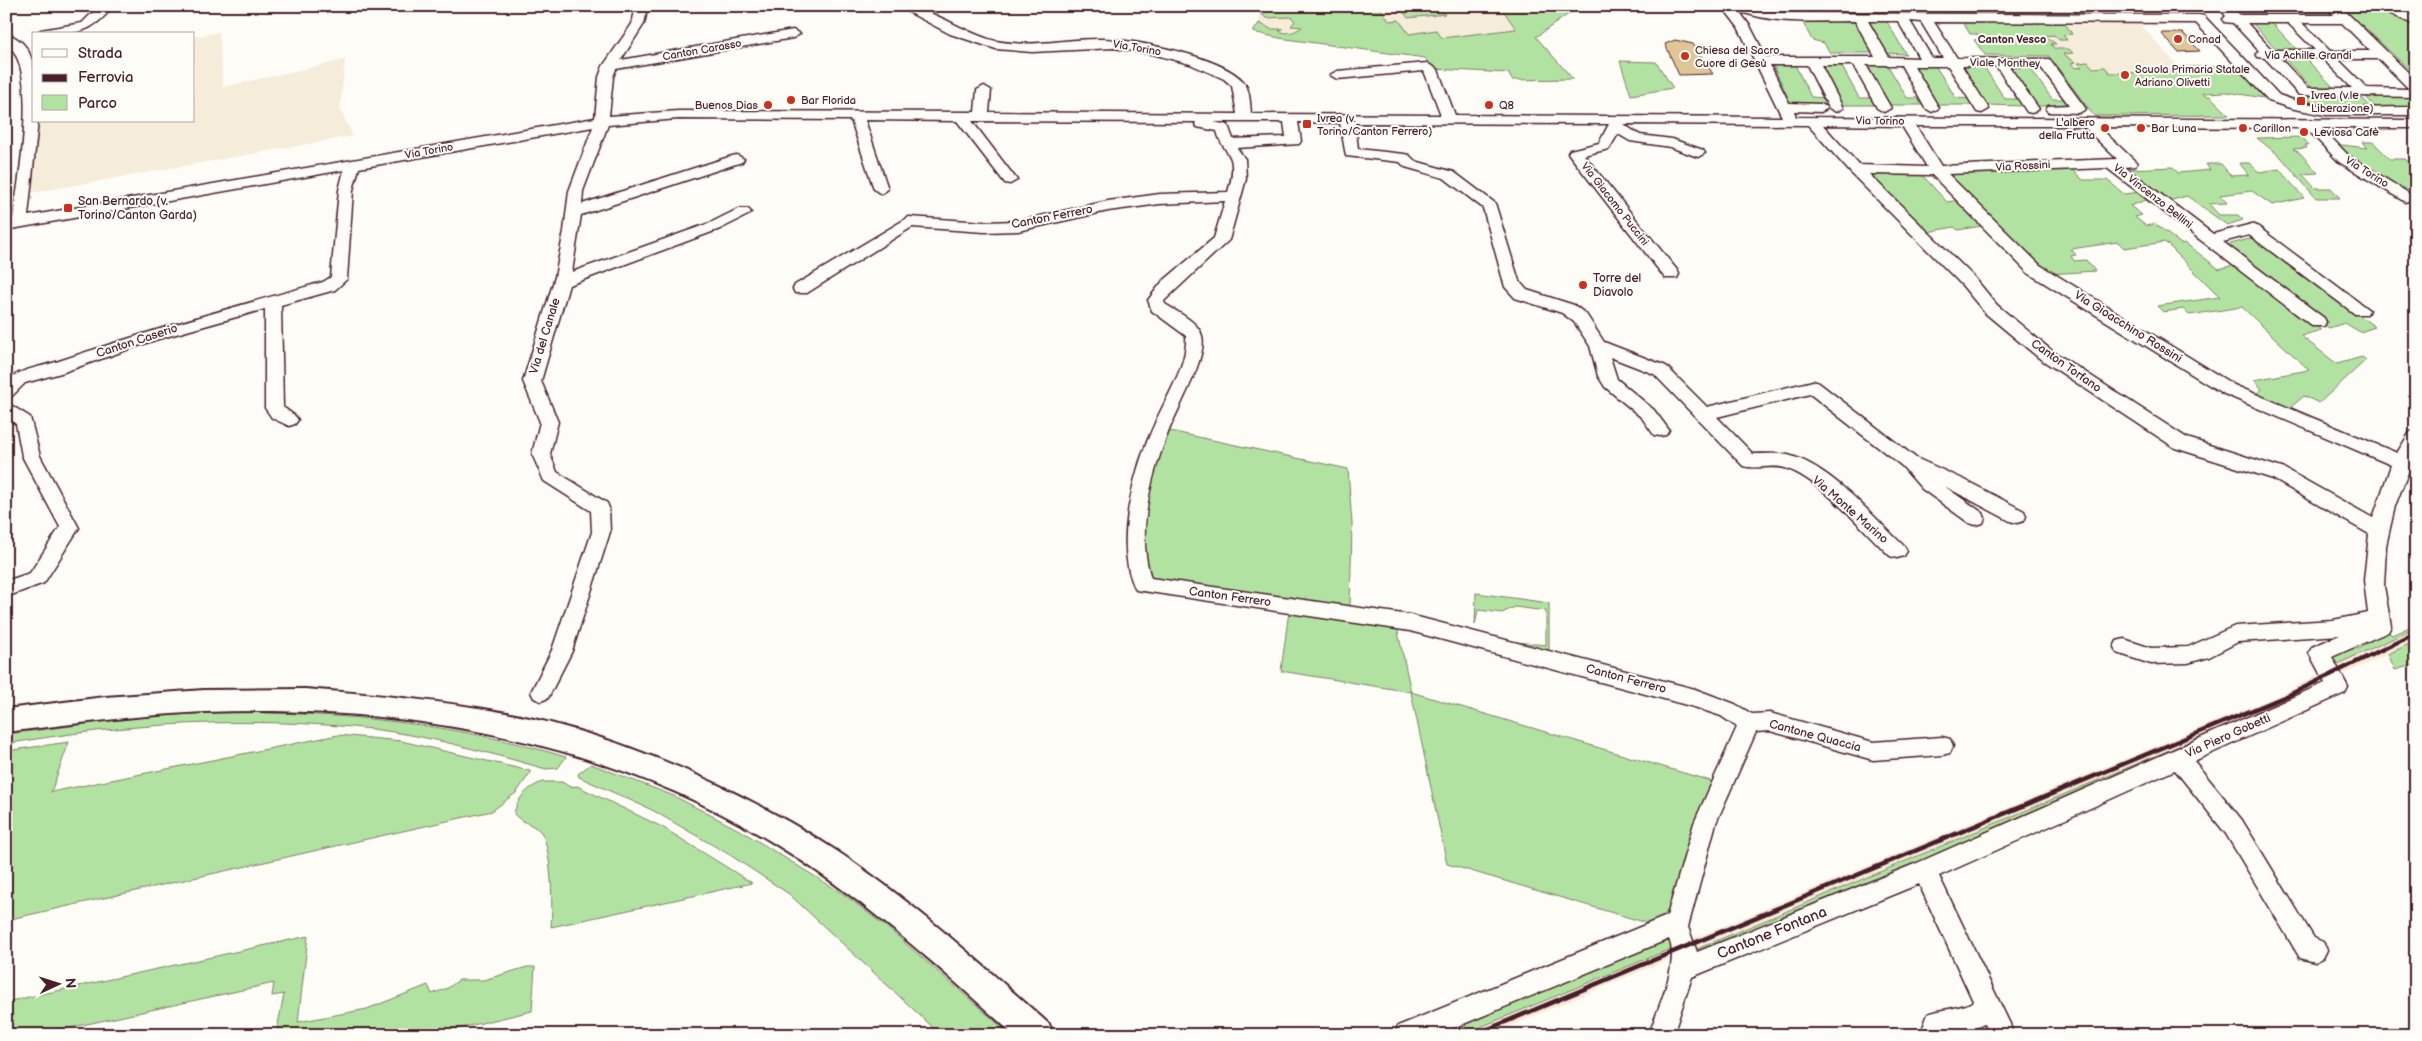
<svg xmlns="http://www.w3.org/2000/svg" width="2422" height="1041" font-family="'Balsamiq Sans',sans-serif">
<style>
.built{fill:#f5ecda}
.green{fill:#b2e2a2;stroke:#7e8066}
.building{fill:#e1c596;stroke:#4a1f2b}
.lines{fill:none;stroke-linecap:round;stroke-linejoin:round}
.minor-casing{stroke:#4a1f2b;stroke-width:3}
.major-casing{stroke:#4a1f2b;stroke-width:4}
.minor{fill:#fdfcf7;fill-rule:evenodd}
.major{fill:#fdfcf7;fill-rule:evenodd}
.rail{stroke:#4a1f2b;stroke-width:4.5}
.poi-dot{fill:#c8321e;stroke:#fdfcf7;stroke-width:2}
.labels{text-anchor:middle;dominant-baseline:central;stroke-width:4;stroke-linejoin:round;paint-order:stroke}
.far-neighbourhood-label{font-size:11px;font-weight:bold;fill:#4a1f2b;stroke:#fdfcf7}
.far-poi-label{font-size:11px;fill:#4a1f2b;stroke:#fdfcf7;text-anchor:start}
.far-street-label{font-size:11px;fill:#4a1f2b;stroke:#fdfcf7}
.poi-label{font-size:12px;fill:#4a1f2b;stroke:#fdfcf7;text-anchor:start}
.street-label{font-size:12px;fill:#4a1f2b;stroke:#fdfcf7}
.near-street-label{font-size:15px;fill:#4a1f2b;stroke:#fdfcf7}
</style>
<rect width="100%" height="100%" fill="#fdfcf7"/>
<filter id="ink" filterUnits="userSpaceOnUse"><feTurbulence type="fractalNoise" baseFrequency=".02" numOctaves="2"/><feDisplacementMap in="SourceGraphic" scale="10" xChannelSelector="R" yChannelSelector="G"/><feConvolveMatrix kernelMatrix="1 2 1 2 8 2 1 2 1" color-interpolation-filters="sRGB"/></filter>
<g filter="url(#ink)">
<g class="built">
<polygon points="1248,6 1578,6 1536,37 1573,79 1512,80 1508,73 1434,69 1425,58 1279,38 1253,32 1259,23 1260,14"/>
<polygon points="1764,6 1817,6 1820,12 1767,11"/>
<polygon points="1861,6 1931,6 1935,13 1864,12"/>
<polygon points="1962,21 2139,23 2205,96 2210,96 2229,115 2094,116 2049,56 1985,55 1974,40 1981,39 1977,34 1970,34"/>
<polygon points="219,32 223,87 345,60 340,109 353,136 31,193 34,121 194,121 194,37"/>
<polygon points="2416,628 2416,641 2293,698 1489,1035 1461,1035 2286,692 2333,666"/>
</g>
<g class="green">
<path d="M 1257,6 L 1336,6 L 1339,9 L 1379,6 L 1389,21 L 1399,20 L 1409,34 L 1436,30 L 1442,38 L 1516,29 L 1501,7 L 1573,6 L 1577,8 L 1536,37 L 1573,79 L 1512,80 L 1508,73 L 1434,69 L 1425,58 L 1279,38 L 1253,32 L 1259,23 L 1271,29 L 1283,29 L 1279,31 C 1288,35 1295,32 1302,27 L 1291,26 L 1295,21 L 1291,17 L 1266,18 L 1258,11 L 1276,10 Z"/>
<polygon points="1412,6 1439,6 1445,14 1408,18 1402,10 1413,8"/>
<polygon points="1972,6 2130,6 2136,14 2077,14 2074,11 1975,10"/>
<polygon points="2236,6 2326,6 2333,13 2242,13"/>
<polygon points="2334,6 2382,8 2416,24 2416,76 2361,24 2354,24"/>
<polygon points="1802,21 1856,21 1874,53 1830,53 1824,43 1812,40"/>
<polygon points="1864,21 1887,22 1906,54 1883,53"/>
<polygon points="1962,21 2064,22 2072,34 2063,35 2067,40 2059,40 2054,35 2045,36 2056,44 2051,44 2055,49 2069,49 2073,53 2063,54 2075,62 2071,63 2075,68 2082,67 2078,63 2088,62 2093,68 2105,67 2110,73 2116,73 2183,72 2179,67 2236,66 2264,98 2227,92 2203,93 2205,96 2210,96 2229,115 2094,116 2049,56 1985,55 1974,40 1981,39 1977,34 1970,34"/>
<polygon points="2252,23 2272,23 2299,52 2279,52"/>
<polygon points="2285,59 2306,59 2335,89 2313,89"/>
<polygon points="1620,61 1656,62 1673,88 1631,95"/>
<polygon points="1772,63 1794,63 1811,97 1826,98 1830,104 1791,104"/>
<polygon points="1818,63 1840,63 1859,98 1874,98 1878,105 1839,105"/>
<polygon points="1865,64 1887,64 1907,98 1922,98 1926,105 1888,105"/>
<polygon points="1912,64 1934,64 1956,98 1971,99 1975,105 1937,105"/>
<polygon points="1959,64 1982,64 2005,99 2020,99 2024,106 1986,105"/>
<polygon points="2006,64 2028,65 2052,99 2068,99 2073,106 2034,106"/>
<polygon points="2305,96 2361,97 2371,107 2315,106"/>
<polygon points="2366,97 2415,97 2416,107 2375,107"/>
<polygon points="2302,137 2309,145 2305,145 2307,148 2293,149 2300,153 2318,173 2302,174 2315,188 2331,188 2340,198 2316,198 2281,157 2257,138"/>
<polygon points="2362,142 2373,142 2390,159 2405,159 2412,165 2416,165 2416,197 2346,157 2334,144 2367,148"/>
<polygon points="2239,163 2249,163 2259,172 2279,169 2304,198 2272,205 2252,191 2220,195 2227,203 2209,204 2219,215 2238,215 2243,220 2227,225 2187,196 2165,202 2127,174 2129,169 2173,167 2178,173 2210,170 2206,164 2221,164 2231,176 2249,175"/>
<polygon points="2067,165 2083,180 2107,180 2124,194 2142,192 2166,209 2160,211 2146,200 2130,206 2142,215 2135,217 2146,226 2155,224 2181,244 2185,243 2219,269 2238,264 2321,330 2301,336 2337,364 2362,357 2366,360 2319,403 2304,396 2291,407 2310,418 2260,400 2257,393 2262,389 2254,380 2309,370 2242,307 2189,315 2183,309 2163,312 2157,306 2220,297 2165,242 2124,248 2118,242 2071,249 2076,255 2071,256 2074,261 2086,260 2095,271 2049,274 1943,172"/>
<polygon points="1864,173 1922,175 1947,202 1960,200 1968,210 1966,210 1982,226 1958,230 1954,227 1922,233"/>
<polygon points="2256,237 2375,327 2360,332 2345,323 2329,328 2220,247"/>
<polygon points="1165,430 1348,469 1352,524 1350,608 1150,580 1144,576 1143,510"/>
<polygon points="1476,593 1549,603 1549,656 1516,645 1516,642 1546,645 1546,611 1515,607 1502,613 1478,610 1475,625"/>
<polygon points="1289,611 1400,628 1398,632 1411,692 1714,782 1673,902 1660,921 1654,925 1447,864 1411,692 1281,671"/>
<polygon points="2416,624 2416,628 2333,666 2329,660 2337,652 2360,648 2386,630 2392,635"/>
<polygon points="2416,641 2416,664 2395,670 2388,654"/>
<polygon points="2293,698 2122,778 1698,954 1692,951"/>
<path d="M 227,712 C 344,713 454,723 566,757 L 558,768 L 546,769 C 489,753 431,736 372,729 C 253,716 124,723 6,744 L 7,734 L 143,717 Z"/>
<polygon points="338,735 401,741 530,771 530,773 517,792 492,811 6,920 6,751 69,742 51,792"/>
<polygon points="591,764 674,796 743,832 845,895 889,929 1011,1035 941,1035 789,894 730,855 652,810 579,777 578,774"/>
<path d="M 542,782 L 562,782 L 570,787 L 577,786 L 662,827 L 752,883 L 551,927 C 553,909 552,844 540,831 C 533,824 520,822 514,814 C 517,798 527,788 542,782 Z"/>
<polygon points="308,936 298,1022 367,1009 428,985 432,994 448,988 459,980 484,980 527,967 535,967 532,1011 431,1035 276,1035 284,994 272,996 274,983 37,1035 6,1035 6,1002"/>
<polygon points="1673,937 1680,945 1461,1035 1432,1035"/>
</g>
<g class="building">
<polygon points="2161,33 2183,33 2200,51 2178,52"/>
<polygon points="1675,40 1693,44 1713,74 1679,75 1665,44"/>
</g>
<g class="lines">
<defs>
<g id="minor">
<path d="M 99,6 L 113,6 C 90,37 70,34 35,34 L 41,30 L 82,23 Z"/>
<path d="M 636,6 L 648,6 L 644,24 L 621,60 L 793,30 L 800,34 L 793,38 L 616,69 L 613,77 L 609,116 L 678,111 L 975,112 L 977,90 L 984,86 L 991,90 L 989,112 L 1237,114 L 1232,86 L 1224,79 L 1190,64 L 1152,54 L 1114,48 L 1032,52 L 996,49 L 950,34 L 897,6 C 932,6 962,33 996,41 C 1032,48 1067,38 1103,39 C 1136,40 1220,56 1243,81 C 1250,89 1250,103 1251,114 L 1441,115 L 1424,71 L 1337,79 L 1330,75 L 1337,71 L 1427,63 L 1438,70 L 1455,115 L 1782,117 L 1738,27 L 1722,6 L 1750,6 L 1761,10 L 1785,13 L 2199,15 L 2204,16 L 2279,95 C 2323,112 2370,107 2416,107 L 2416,115 L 2325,115 L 2290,108 L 2269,101 L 2196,23 L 1934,22 L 1957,58 L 2049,59 L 2086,109 L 2079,113 L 2048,112 L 2046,109 L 2048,106 L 2069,105 L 2040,66 L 2009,66 L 2039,109 L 2032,113 L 2027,112 L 1996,66 L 1962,66 L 1989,109 L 1982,113 L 1977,112 L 1948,66 L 1914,66 L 1939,108 L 1932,112 L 1925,108 L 1901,65 L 1866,65 L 1891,108 L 1884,112 L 1877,108 L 1853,65 L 1821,65 L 1843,108 L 1836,112 L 1829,108 L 1807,65 L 1770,65 L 1789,103 L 1821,104 L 1828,108 L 1821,112 L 1794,111 L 1796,117 L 2416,120 L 2416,128 L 2322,128 L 2349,156 L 2410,194 L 2412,197 L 2410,200 L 2405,202 L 2339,162 L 2306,128 L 2099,127 L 2137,163 L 2135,166 L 2125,167 L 2213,234 L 2252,224 L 2257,226 L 2369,310 L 2367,314 L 2355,314 L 2249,235 L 2223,242 L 2324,318 L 2326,322 L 2324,326 L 2312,326 L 2107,168 L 1948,174 L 2040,265 L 2234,385 L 2397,453 L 2410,432 L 2416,431 L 2416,452 L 2395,506 L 2386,546 L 2384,586 L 2391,626 L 2388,632 L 2332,657 L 2348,687 L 2345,693 L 2194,761 L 2242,820 L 2314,938 L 2323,942 L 2327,950 L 2323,958 L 2315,962 L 2300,958 L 2226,834 L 2175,770 L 1939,876 L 2010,1024 L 2013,1035 L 1989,1035 L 1984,1024 L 1971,1030 L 1945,1033 L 1945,1035 L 1920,1035 L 1928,1014 C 1941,1009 1967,1008 1973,1001 L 1919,884 L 1692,977 L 1673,1035 L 1649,1035 C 1657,1009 1680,964 1669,939 L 1437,1035 L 1395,1035 L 1398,1026 L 1667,916 L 1694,823 L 1737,727 L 1721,716 L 1694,707 L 1410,631 L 1136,590 C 1112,545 1135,465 1156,421 C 1167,396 1188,364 1186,336 L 1152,311 L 1148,300 L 1162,282 L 1214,238 L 1225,201 L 1160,204 L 1108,211 L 1018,231 L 984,232 L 912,227 L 807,293 L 795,293 L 793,289 L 795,285 L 909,217 L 984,222 L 1018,221 L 1108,201 L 1160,194 L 1228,192 C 1231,182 1234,170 1231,159 C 1227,149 1220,145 1217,131 L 1197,127 L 1195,124 L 1196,122 L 972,121 L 1017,180 L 1010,184 L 1005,183 L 957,121 L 865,120 L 888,189 L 881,194 L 874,189 L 851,120 L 678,119 L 608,125 L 583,191 L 582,204 L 732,156 L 737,155 L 744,159 L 742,162 L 581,215 L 572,272 L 710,223 L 738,209 L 748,209 L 751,212 L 748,215 L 720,229 L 569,285 L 541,381 L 558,422 L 550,454 L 557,472 L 607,503 L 609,508 L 610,532 L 572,651 L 548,698 L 541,701 L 534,698 L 531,692 L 552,650 L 592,532 L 591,511 L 544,481 L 532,454 L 540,422 L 523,381 L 555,277 L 564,231 L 569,191 L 593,127 L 359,168 L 353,190 L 347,279 L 335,290 L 281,305 L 283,407 L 295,416 L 298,420 L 295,424 L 289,426 L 272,418 L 265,408 L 265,309 L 155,340 L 61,373 L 25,383 L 12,396 L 6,398 L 6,381 C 19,369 42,367 59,361 C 147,331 234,307 323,282 L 331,277 L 339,190 L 344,170 L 6,230 L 6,220 L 13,219 C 18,183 40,65 6,44 L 6,34 C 43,43 34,92 34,121 L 38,121 L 28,216 L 595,118 L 599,77 L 603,66 L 632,24 ZM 1739,11 C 1776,25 1816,21 1855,21 L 1875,57 L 1766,57 L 1750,26 ZM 1868,21 L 1898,21 L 1919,58 L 1889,57 ZM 1910,21 L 1921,22 L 1943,58 L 1932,58 ZM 1214,122 L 1284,122 L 1286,137 L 1233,139 L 1228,125 ZM 1298,122 L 1340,123 L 1346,156 L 1400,162 L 1405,167 L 1444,178 L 1483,208 L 1505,287 L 1515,298 L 1562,313 L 1574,322 L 1590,346 L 1598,376 L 1605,387 L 1642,418 L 1654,435 L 1660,436 L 1666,435 L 1669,430 L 1654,410 L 1617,379 L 1610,357 L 1654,374 L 1743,466 C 1756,470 1771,464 1785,468 C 1819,478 1864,531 1890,556 L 1897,558 L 1904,556 L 1907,551 L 1904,546 C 1872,516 1831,466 1788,455 C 1777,453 1765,454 1753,454 L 1717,417 L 1810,394 L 1902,466 L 1922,489 L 1969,523 L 1976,525 L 1983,523 L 1985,518 L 1983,513 L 1944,486 L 2010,521 L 2017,523 L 2024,521 L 2026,516 L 2024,511 L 1965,480 L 1916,458 L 1819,383 L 1813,381 L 1707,407 L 1666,366 L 1604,342 L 1586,314 L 1574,305 L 1527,290 L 1519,281 L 1495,203 L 1454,172 L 1415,161 L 1409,155 L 1404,154 L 1358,149 L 1355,123 L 1609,124 L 1599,143 L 1570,150 L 1568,153 L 1665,278 L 1677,278 L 1679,274 L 1677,270 L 1584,155 L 1609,149 L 1618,134 L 1630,141 L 1670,147 L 1698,157 L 1705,153 L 1703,150 L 1672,139 L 1640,135 L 1623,124 L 1808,125 L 1850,172 L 1962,285 L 1985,313 L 2039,358 L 2175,448 L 2273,479 L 2369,534 L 2364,580 L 2368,613 L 2333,620 L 2235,626 L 2188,647 L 2151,648 L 2124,639 L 2117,641 L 2114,647 L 2117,653 L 2151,664 L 2188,663 L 2209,657 L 2238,642 L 2340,635 L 2312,647 L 2309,653 L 2325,683 L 1917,863 L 1697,952 L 1688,927 L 1716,823 L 1756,732 L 1770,731 L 1873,760 L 1942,755 L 1950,753 L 1953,746 L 1950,739 L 1942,737 L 1873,742 L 1770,713 L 1752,714 L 1735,704 L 1695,689 L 1410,615 L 1151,578 C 1136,533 1151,476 1168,433 C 1176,411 1208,357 1202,336 C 1199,322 1177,312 1165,304 L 1164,301 L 1229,240 L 1246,179 L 1245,159 L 1237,148 L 1299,144 L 1301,141 ZM 1823,125 L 1902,126 L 1927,167 L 1859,165 ZM 1916,126 L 2083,126 L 2117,159 L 1941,166 ZM 1869,174 L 1932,175 L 2028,273 L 2222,393 L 2391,465 L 2373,518 L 2285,469 L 2187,438 L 2051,350 L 1997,305 L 1974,277 Z"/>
<path d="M 2218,6 L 2231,6 L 2240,15 L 2334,15 L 2330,10 L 2331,7 L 2341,7 L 2416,80 L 2416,97 L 2299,95 L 2265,58 L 2258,57 L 2256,54 L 2259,51 L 2233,23 L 2224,22 L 2223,19 L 2226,16 ZM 2247,23 L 2288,23 L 2315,50 L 2272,50 ZM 2302,23 L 2342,23 L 2370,51 L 2330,51 ZM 2280,58 L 2322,58 L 2352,88 L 2308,88 ZM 2338,59 L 2379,59 L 2409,89 L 2367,88 Z"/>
<polygon points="2394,6 2416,17 2416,26 2389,13 2388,10 2389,7"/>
<polygon points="6,402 30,417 40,456 79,528 44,583 6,597 6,581 30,573 60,527 22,456 16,424 6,417"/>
</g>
<path id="major" d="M 305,689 C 371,694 436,700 501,712 C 600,730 703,773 791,823 C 885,876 968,952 1049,1024 L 1054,1035 L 1014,1035 C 938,966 861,896 772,842 C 602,739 401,704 204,712 C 138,715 72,724 6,732 L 6,709 L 105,697 L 204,690 Z"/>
</defs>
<use href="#minor" class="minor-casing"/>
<use href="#major" class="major-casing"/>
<use href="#minor" class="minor"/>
<use href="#major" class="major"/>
<polyline class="rail" points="1474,1035 2291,694 2416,633"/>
</g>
</g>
<g class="poi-dot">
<circle cx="2178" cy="39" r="5"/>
<circle cx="1685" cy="56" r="5"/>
<circle cx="2125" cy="75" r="5"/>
<circle cx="791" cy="100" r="5"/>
<rect x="2296" y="96" width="10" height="10" rx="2.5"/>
<circle cx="768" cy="105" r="5"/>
<circle cx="1489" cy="105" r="5"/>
<rect x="1302" y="119" width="10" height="10" rx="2.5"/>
<circle cx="2105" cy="128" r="5"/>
<circle cx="2141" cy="128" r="5"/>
<circle cx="2243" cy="128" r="5"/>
<circle cx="2304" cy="132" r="5"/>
<rect x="63" y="203" width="10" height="10" rx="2.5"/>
<circle cx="1583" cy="285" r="5"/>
</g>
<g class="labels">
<g class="far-neighbourhood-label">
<text x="2012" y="39">Canton Vesco</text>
</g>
<g class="far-poi-label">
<text x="2188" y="39">Conad</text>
<text x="1695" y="50">Chiesa del Sacro<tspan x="1695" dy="13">Cuore di Gesù</tspan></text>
<text x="2135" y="69">Scuola Primaria Statale<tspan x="2135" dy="13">Adriano Olivetti</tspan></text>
<text x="2311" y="95">Ivrea (v.le<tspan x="2311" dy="13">Liberazione)</tspan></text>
<text x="801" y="100">Bar Florida</text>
<text x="758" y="105" text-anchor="end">Buenos Dias</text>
<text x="1499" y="105">Q8</text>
<text x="1317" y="118">Ivrea (v.<tspan x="1317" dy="13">Torino/Canton Ferrero)</tspan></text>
<text x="2095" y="122" text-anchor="end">L'albero<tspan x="2095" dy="13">della Frutta</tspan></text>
<text x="2151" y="128">Bar Luna</text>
<text x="2253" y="128">Carillon</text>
<text x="2314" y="132">Leviosa Cafè</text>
</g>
<g class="far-street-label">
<text transform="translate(1137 48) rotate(10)">Via Torino</text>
<text transform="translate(702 50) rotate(-10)">Canton Carasso</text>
<text x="2308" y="55">Via Achille Grandi</text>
<text transform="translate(2005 63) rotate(1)">Viale Monthey</text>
<text transform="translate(1880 121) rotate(1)">Via Torino</text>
<text transform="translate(429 151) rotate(-10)">Via Torino</text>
<text transform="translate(2023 166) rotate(-3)">Via Rossini</text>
<text transform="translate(2367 172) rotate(32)">Via Torino</text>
<text transform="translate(2153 196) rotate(38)">Via Vincenzo Bellini</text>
<text transform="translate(1615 204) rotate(52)">Via Giacomo Puccini</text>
</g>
<g class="poi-label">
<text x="78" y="201">San Bernardo (v.<tspan x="78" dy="14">Torino/Canton Garda)</tspan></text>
<text x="1593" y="278">Torre del<tspan x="1593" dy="14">Diavolo</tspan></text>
</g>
<g class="street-label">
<text transform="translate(1052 217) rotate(-11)">Canton Ferrero</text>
<text transform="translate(2128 327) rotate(32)">Via Gioacchino Rossini</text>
<text transform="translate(545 336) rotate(-73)">Via del Canale</text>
<text transform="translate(137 341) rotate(-18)">Canton Caserio</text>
<text transform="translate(2066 366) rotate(35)">Canton Torfano</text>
<text transform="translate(1850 510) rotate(41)">Via Monte Marino</text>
<text transform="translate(1230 597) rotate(8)">Canton Ferrero</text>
<text transform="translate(1626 679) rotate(15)">Canton Ferrero</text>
<text transform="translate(1815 736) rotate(15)">Cantone Quaccia</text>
<text transform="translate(2228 736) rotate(-24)">Via Piero Gobetti</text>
</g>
<g class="near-street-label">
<text transform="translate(1772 933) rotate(-22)">Cantone Fontana</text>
</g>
</g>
<rect width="2422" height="1041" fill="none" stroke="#fdfcf7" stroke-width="25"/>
<rect x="12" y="12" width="2397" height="1016" fill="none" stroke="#4a1f2b" stroke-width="2" filter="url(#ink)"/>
<rect x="32" y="32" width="162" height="90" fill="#fdfcf7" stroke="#b5a4a5"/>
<rect x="42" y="49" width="25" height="8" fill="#fdfcf7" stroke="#b5a4a5"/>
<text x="78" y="58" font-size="15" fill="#4a1f2b">Strada</text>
<rect x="42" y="74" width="25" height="8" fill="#4a1f2b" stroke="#b5a4a5"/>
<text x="78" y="82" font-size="15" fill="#4a1f2b">Ferrovia</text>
<rect x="42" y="95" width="25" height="15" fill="#b2e2a2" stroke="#b5a4a5"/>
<text x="78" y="108" font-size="15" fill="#4a1f2b">Parco</text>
<g transform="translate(58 984) rotate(86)" stroke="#fdfcf7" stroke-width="4" paint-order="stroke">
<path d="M0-4L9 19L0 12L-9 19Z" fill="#4a1f2b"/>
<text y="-8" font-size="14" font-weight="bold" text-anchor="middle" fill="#4a1f2b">N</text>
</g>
</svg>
